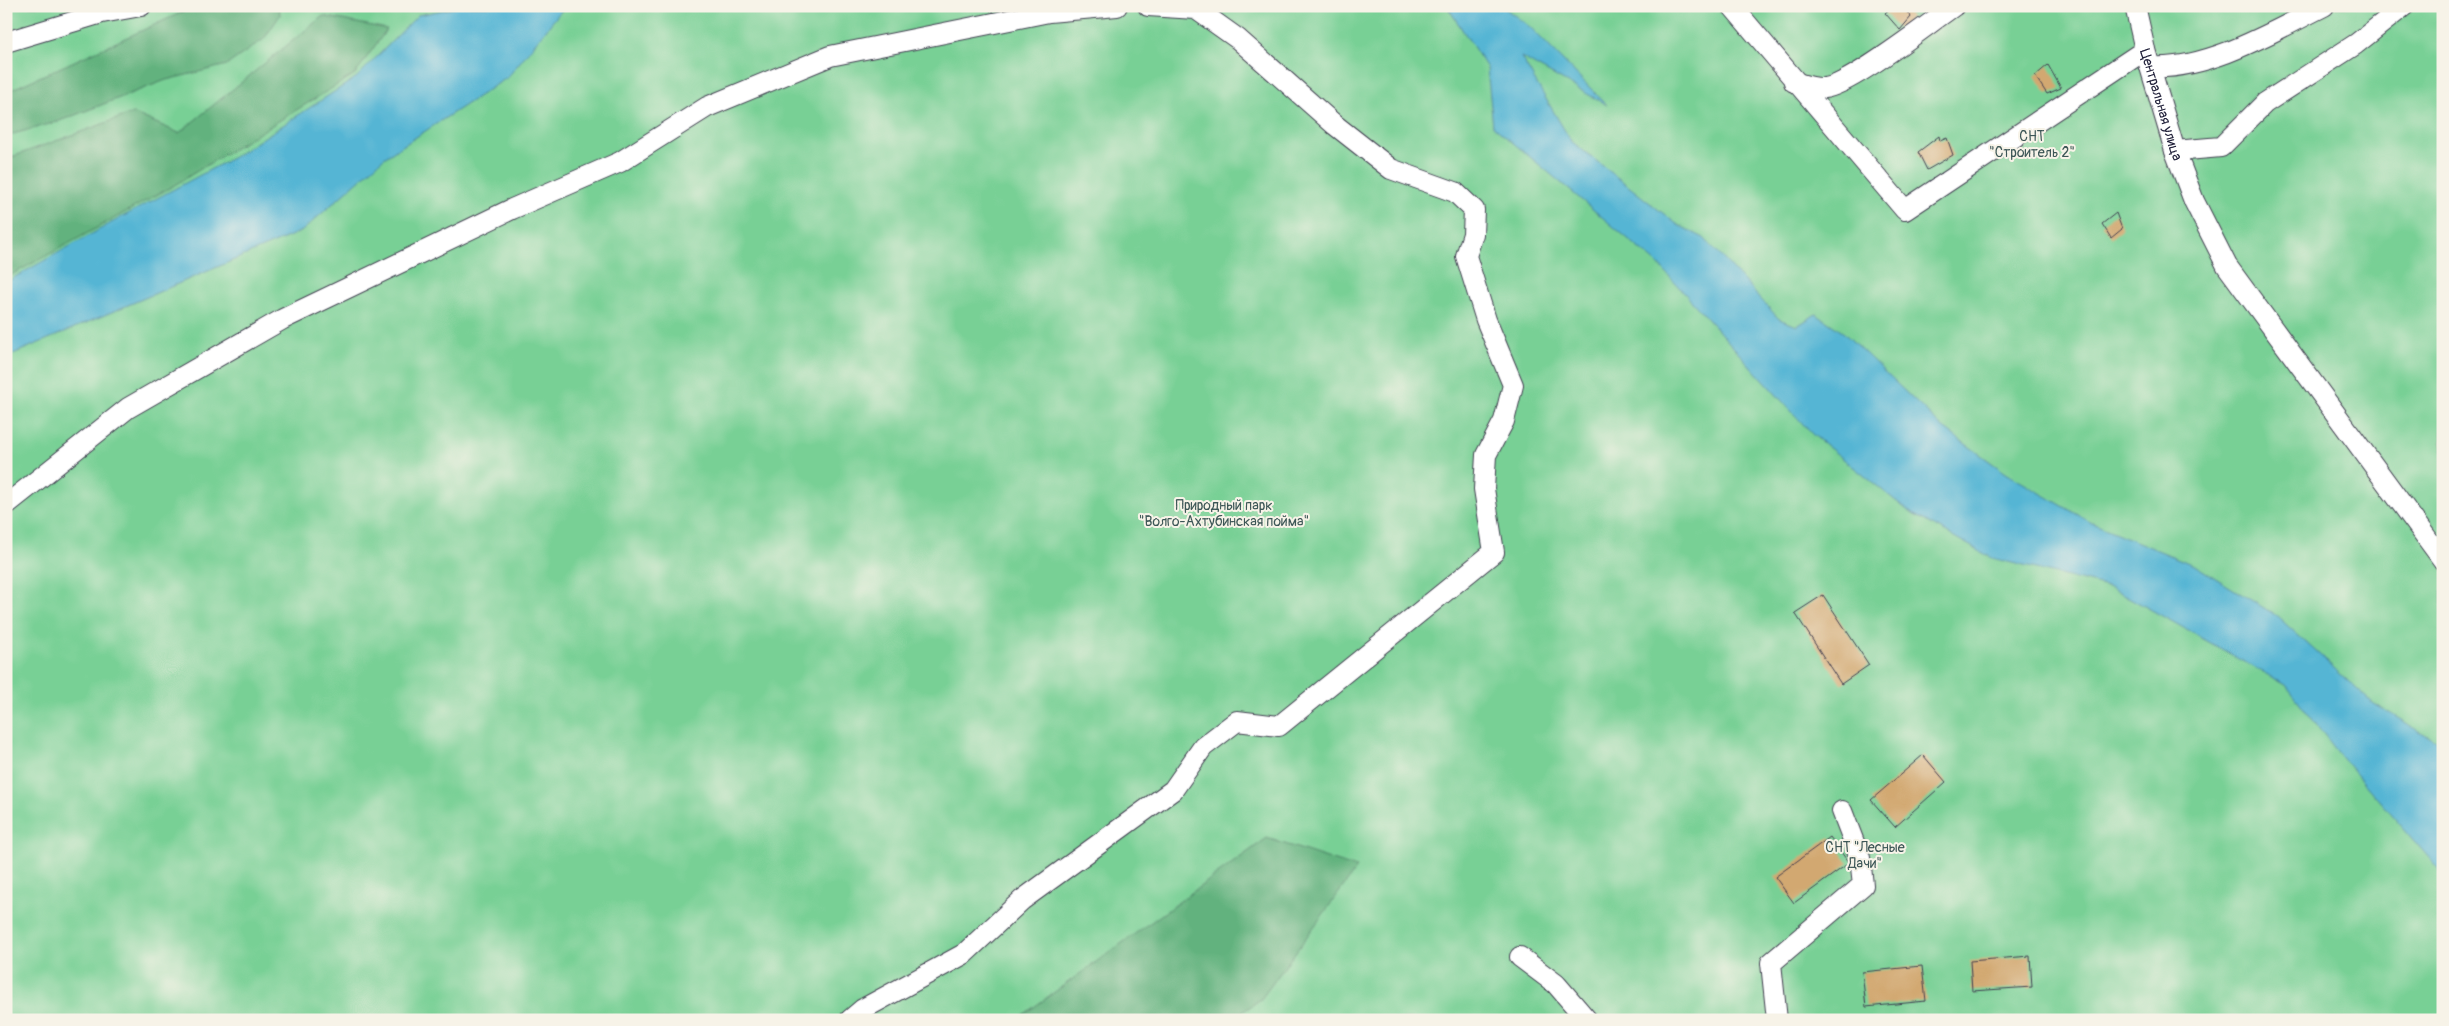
<svg xmlns="http://www.w3.org/2000/svg" width="2449" height="1026" font-family="Pangolin,sans-serif">
<style>
.green{fill:#78d095;stroke:#4d7968}
.forest{fill:#62b27e;stroke:#426a5c}
.water{fill:#55b5d4;stroke:#3c6c88}
.building{fill:#d2a871}
.lines{fill:none;stroke-linecap:round;stroke-linejoin:round}
.minor-casing{stroke:#413f50;stroke-width:22}
.minor{stroke:#fff;stroke-width:20}
.labels{text-anchor:middle;dominant-baseline:central;stroke-width:4;stroke-linejoin:round;paint-order:stroke}
.street-label{font-size:14px;fill:#22223b;stroke:#f7f3e8}
.park-label{font-size:14px;fill:#3c5656;stroke:#f7f3e8}
</style>
<rect width="100%" height="100%" fill="#f7f3e8"/>
<filter id="ink" filterUnits="userSpaceOnUse"><feTurbulence type="fractalNoise" baseFrequency=".02" numOctaves="2"/><feDisplacementMap in="SourceGraphic" scale="10" xChannelSelector="R" yChannelSelector="G"/><feConvolveMatrix kernelMatrix="1 2 1 2 8 2 1 2 1" color-interpolation-filters="sRGB"/></filter>
<filter id="wash" filterUnits="userSpaceOnUse"><feTurbulence type="fractalNoise" baseFrequency=".0096" numOctaves="4" result="noise"/><feDisplacementMap in="SourceGraphic" scale="20" xChannelSelector="R" yChannelSelector="G"/><feGaussianBlur stdDeviation="1.12" result="paint"/><feColorMatrix in="noise" values="0 0 0 0 0 0 0 0 0 0 0 0 0 0 0 0 0 1.4 0 .05"/><feComposite in="paint" operator="in"/></filter>
<g filter="url(#wash)">
<rect width="100%" height="100%" fill="#f1e5ca"/>
<rect class="green" x="6" y="6" width="2437" height="1014"/>
<g class="forest">
<polygon points="196,6 279,6 280,15 264,39 227,65 166,80 57,122 6,136 6,92"/>
<polygon points="323,16 387,29 355,74 173,186 6,278 6,159 133,113 179,133"/>
<polygon points="1267,838 1357,868 1261,999 1231,1020 1016,1020"/>
</g>
<g class="water">
<polygon points="463,6 565,6 508,77 384,158 302,231 6,357 6,282 120,218 234,157 357,77 418,15"/>
<polygon points="1447,6 1502,6 1530,27 1607,105 1521,57 1571,141 1678,225 1704,238 1779,319 1797,326 1816,314 1844,333 1942,427 2006,473 2092,523 2196,566 2277,616 2371,702 2443,745 2443,874 2343,759 2286,685 2112,588 1992,558 1911,513 1812,434 1657,263 1493,126 1487,68"/>
</g>
<g id="blocks">
<g class="building">
<polygon points="1893,6 1902,6 1911,17 1900,30 1885,13"/>
<polygon points="2048,65 2061,88 2047,94 2035,76"/>
<polygon points="1939,136 1940,141 1947,138 1953,155 1927,170 1918,152"/>
<polygon points="2116,213 2122,229 2111,238 2102,224"/>
<polygon points="1823,595 1869,665 1841,684 1795,613"/>
<polygon points="1923,755 1946,782 1895,827 1871,800"/>
<polygon points="1830,837 1849,863 1794,903 1775,877"/>
<polygon points="2030,956 2032,987 1972,991 1970,961"/>
<polygon points="1922,966 1926,1001 1866,1007 1862,972"/>
</g>
</g>
</g>
<g filter="url(#ink)">
<use href="#blocks" fill-opacity="0" stroke="#413f50" stroke-width="1"/>
<g class="lines">
<defs>
<g id="minor">
<polyline points="1732,6 1905,210 2145,50"/>
<path id="s1" d="M 2135,6 L 2145,50 L 2175,151 L 2194,201 L 2227,266 L 2443,560"/>
<polyline points="6,42 102,13 141,6"/>
<path d="M 2150,67 C 2207,71 2274,31 2324,6"/>
<path d="M 1794,82 C 1804,85 1814,89 1824,88 C 1848,87 1929,23 1954,6"/>
<polyline points="2175,151 2221,147 2265,103 2356,44 2404,6"/>
<polyline points="6,505 128,408 283,319 512,209 620,162 707,107 830,56 1049,12 1117,6"/>
<polyline points="1520,957 1556,984 1587,1020"/>
<polyline points="850,1020 863,1009 964,954 1022,900 1173,790 1203,747 1237,721 1279,726 1494,552 1484,489 1486,455 1504,421 1513,385 1486,320 1466,256 1473,234 1474,210 1455,192 1391,169 1335,125 1238,39 1196,9 1148,6"/>
<polyline points="1777,1020 1771,963 1863,885 1860,858 1842,811"/>
</g>
</defs>
<use href="#minor" class="minor-casing"/>
<use href="#minor" class="minor"/>
</g>
</g>
<g class="labels">
<g class="street-label">
<text stroke="none"><textPath href="#s1" startOffset="102">Центральная улица</textPath></text>
</g>
<g class="park-label">
<text x="2032" y="136">СНТ<tspan x="2032" dy="16">"Строитель 2"</tspan></text>
<text x="1224" y="505">Природный парк<tspan x="1224" dy="16">"Волго-Ахтубинская пойма"</tspan></text>
<text x="1865" y="847">СНТ "Лесные<tspan x="1865" dy="16">Дачи"</tspan></text>
</g>
</g>
<rect width="2449" height="1026" fill="none" stroke="#f7f3e8" stroke-width="25"/>
</svg>
